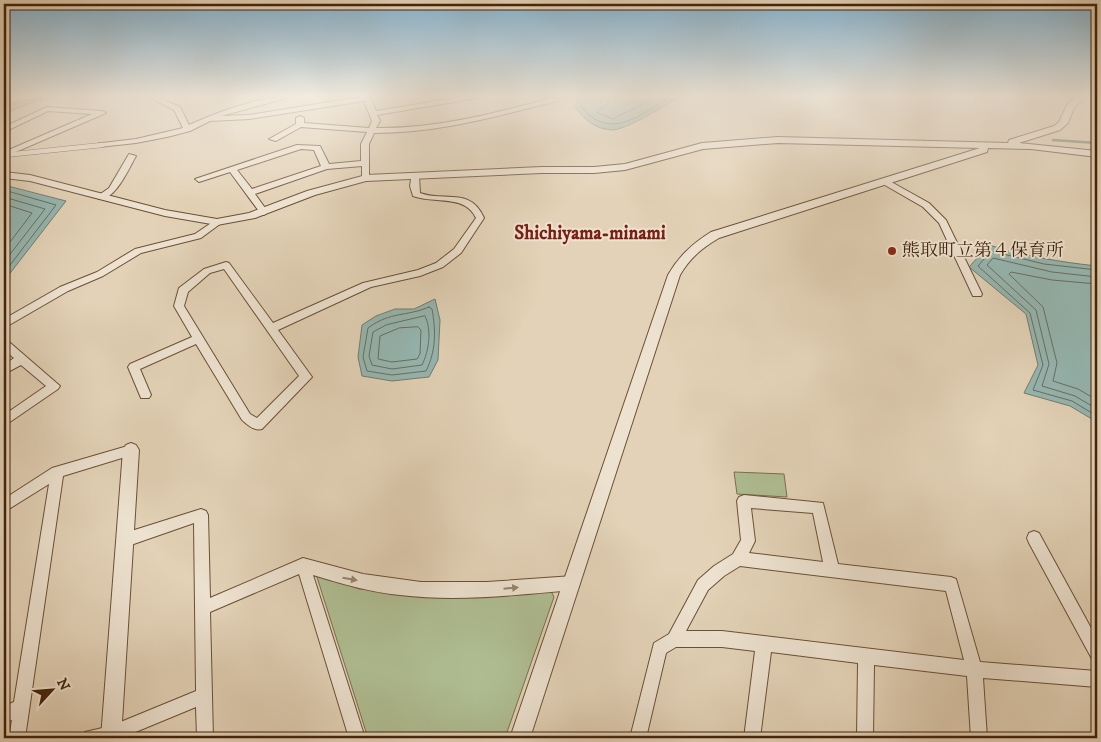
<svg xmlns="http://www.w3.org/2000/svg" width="1101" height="742" font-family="'IM FELL DW Pica','Noto Serif JP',serif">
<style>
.green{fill:#afbd92;stroke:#79704e}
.water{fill:#95b7b2;stroke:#747c6f}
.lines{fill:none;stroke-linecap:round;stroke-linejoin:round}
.shore{stroke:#6c6e5e;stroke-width:1}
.stream{stroke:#747c6f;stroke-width:2.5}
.service-casing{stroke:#6b5035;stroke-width:5.5}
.minor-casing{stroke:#6b5035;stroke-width:2}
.tertiary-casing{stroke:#6b5035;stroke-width:2}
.service{stroke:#ede2d0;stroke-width:4.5}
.minor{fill:#ede2d0;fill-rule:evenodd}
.tertiary{fill:#ede2d0;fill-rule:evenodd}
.oneway{fill:#98836d}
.poi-dot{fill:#8f2418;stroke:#ede2d0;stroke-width:2}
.labels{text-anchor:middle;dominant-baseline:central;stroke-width:4;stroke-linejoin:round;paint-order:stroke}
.poi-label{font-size:18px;fill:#43240a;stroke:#ede2d0;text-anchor:start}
.neighbourhood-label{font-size:19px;font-weight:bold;fill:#7a1f14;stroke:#ede2d0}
</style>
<rect width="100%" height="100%" fill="#e3d2b7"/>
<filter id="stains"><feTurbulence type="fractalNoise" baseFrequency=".004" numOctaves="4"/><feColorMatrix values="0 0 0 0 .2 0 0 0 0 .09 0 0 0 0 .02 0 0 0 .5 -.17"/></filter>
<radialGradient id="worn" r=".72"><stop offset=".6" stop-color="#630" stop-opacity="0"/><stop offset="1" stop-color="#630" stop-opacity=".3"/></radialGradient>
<g class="green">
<polygon points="49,96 50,98 27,104 4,114 4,105"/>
<polygon points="734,472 784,474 787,497 737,494"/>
<polygon points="316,574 359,589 390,592 551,591 554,597 505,738 368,738"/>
</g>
<g class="water">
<path d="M 587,96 L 597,98 L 608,96 L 681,96 C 670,103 624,131 612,130 C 595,129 585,120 575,107 L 578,100 Z"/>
<polygon points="4,185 66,201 4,281"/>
<path d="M 989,245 C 1024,256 1060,262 1097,266 L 1097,422 L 1070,406 L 1024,393 L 1038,365 L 1026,314 L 969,267 Z"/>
<polygon points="435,299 440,320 438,360 429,377 392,381 362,376 358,357 362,325 376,316 395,309 414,309"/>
</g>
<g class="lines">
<g class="shore">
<path d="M 604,96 L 601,102 L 595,103 L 589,99 L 581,106 C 609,143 642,114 672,96"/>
<polyline points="610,96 607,105 596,112 613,119 659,96"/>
<polyline points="4,190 56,205 4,273"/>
<polyline points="4,197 45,209 4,262"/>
<polyline points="4,204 32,213 4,250"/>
<polyline points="1097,270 1044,264 991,251 978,266 1030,313 1043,365 1033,390 1072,401 1097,416"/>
<polyline points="1097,277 1052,272 993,258 987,265 1036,310 1049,364 1042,386 1075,396 1097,409"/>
<polyline points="1097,284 1052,280 1011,272 1009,274 1043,307 1057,363 1053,381 1078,389 1097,400"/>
<path d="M 429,307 L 432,309 C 436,331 436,351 426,371 L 392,375 L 367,371 L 363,357 L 368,328 C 391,311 406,317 429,307 Z"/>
<path d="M 425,316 C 432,330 429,351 422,365 L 392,369 L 372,365 L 369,356 L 373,332 L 386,325 Z"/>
<polygon points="418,327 421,330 420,354 417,359 392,362 378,359 380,336 399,328"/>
</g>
<g class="stream">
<polyline points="1090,96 1097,105"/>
<polyline points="1053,140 1097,143"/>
</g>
<defs>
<polyline id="service" points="5,155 102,145"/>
<g id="minor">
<path d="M 147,96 L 155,96 L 180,107 L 189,125 C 215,113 266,94 294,96 L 221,116 L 249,115 L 367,96 L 371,98 L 376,111 L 466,96 L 481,96 L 477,98 L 377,115 L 380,121 L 376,128 C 438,129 500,112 559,96 L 570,96 C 560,102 544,104 533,107 C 481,121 428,133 374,133 L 369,144 L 369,180 L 366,181 L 362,178 L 362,166 L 327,169 L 255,194 L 268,212 L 264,215 L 261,214 L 230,172 L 199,182 L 195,179 L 297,145 L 320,146 L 329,164 L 361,161 L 361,144 L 367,132 L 301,127 L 276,141 L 269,139 L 296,124 L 296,118 L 300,116 L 304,118 L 304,123 L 369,128 L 372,121 L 364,101 L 249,119 L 210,121 L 190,131 L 167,137 L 136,143 L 99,147 L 99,143 L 102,143 L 136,139 L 183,128 L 174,110 ZM 301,149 L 314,150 L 321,166 L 252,189 L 237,170 Z"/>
<polygon points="47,107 102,111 106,113 4,157 4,152 92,114 48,111 4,132 4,127"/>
<path d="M 129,154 L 136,156 C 129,168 115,201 99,199 L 99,195 L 109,188 Z"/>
<path d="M 412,173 L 415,173 L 419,175 L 420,193 C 445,202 471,187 484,218 L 461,253 L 443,267 L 420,276 L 371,287 L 278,330 L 312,377 L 262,429 C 254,431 248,425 242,420 L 196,344 L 140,369 L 151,395 L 149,398 L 141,398 L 128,367 L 130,364 L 192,337 L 174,306 L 179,288 L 204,269 L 226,262 L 229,263 L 273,323 L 363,283 L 418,270 L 436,263 L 454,249 L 476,218 C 465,194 434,204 413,196 L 410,186 ZM 224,269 L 299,376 L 257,418 L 250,414 L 184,306 L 188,292 L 210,273 Z"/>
<polygon points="886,179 929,203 946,220 982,294 981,296 973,296 972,294 939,223 923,207 883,184 883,180"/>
<polygon points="217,219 220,220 220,224 201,238 141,253 103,276 68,291 4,328 4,319 60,287 97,272 135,249 195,234"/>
<polygon points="4,340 8,341 60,386 58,389 4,426 4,415 46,386 21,365 4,374 4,365 14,358 4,350"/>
<polygon points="131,445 135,446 137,450 135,454 63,476 25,738 9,738 12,720 4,722 4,706 14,702 49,484 4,512 4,499 52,468"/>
<path d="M 744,495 L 823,503 L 838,564 L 951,577 L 956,579 L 980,662 L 1097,671 L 1097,687 L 983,678 L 987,738 L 971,738 L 967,676 L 874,665 L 873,738 L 857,738 L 858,663 L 771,652 L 760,738 L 744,738 L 755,651 L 722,647 L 676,647 L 666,653 L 646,738 L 630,738 L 654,643 L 669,634 L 698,580 L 714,566 L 733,554 L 741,540 L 737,501 L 739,497 ZM 751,508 L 813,513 L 823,562 L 749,553 L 755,541 ZM 740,566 L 946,591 L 964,660 L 722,631 L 686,631 L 708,590 L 724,576 Z"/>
<path d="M 201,509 L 206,511 L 208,515 L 210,598 L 303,558 L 363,574 L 421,582 L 487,582 L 573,576 L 578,578 L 580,583 L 578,588 L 573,590 C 516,595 457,602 400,595 C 370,592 342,584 313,575 L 365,738 L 349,738 L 299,574 L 210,612 L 213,738 L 197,738 L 196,707 L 121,738 L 83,738 L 85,732 L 111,726 L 196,691 L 194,523 L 125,547 L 120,545 L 118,540 L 120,535 L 125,533 Z"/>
<polygon points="1034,531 1039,533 1097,639 1097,662 1092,659 1029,543 1027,538 1029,533"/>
</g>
<g id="tertiary">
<path d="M 1077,96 L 1086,96 L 1074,108 L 1068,123 L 1060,130 L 1019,143 L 1097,151 L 1097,157 L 1031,149 L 988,148 L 987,152 L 719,238 C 702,248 690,258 680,275 L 530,738 L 510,738 L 668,275 C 679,256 692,244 711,232 L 980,148 L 778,143 L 703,149 L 625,170 L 594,173 L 542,173 L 366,181 L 315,195 L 255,218 L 217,225 L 165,216 L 30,181 L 4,178 L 4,172 L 30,175 L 165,210 L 217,219 L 249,213 L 307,191 L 366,175 L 542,167 L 594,167 L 625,164 L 702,143 L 778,137 L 1008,143 L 1009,140 L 1054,126 L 1059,122 L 1067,105 Z"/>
<polygon points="131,443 136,445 139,450 121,738 101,738 123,450 126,445"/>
</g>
</defs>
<use href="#service" class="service-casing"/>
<use href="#minor" class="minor-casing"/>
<use href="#tertiary" class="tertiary-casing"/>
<use href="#service" class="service"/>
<use href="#minor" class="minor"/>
<use href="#tertiary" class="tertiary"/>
</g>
<defs><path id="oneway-solid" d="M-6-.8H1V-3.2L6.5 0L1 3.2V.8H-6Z" transform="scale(1.25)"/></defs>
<g class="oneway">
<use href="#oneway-solid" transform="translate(350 579) rotate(10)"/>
<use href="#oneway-solid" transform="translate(511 588) rotate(-5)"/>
</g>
<linearGradient id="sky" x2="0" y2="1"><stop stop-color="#87b5d2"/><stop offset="0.48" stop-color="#f2ebdf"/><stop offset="1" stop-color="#f2ebdf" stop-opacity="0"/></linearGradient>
<rect width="1101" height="200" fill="url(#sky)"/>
<circle class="poi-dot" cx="892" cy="251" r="5"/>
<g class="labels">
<g class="poi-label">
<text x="902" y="251">熊取町立第４保育所</text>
</g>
<g class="neighbourhood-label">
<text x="590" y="233">Shichiyama-minami</text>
</g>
</g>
<rect width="1101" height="742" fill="none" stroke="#e3d2b7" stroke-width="20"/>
<rect x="5" y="5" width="1091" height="732" fill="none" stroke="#43240a" stroke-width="2.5"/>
<rect x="10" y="10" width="1081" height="722" fill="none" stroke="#43240a"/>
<g transform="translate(52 690) rotate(64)" stroke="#ede2d0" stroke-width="4" paint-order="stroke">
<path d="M0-4L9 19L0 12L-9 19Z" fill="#43240a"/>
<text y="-8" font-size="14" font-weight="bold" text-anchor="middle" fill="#43240a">N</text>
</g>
<rect width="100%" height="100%" filter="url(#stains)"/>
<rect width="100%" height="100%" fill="url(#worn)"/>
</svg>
